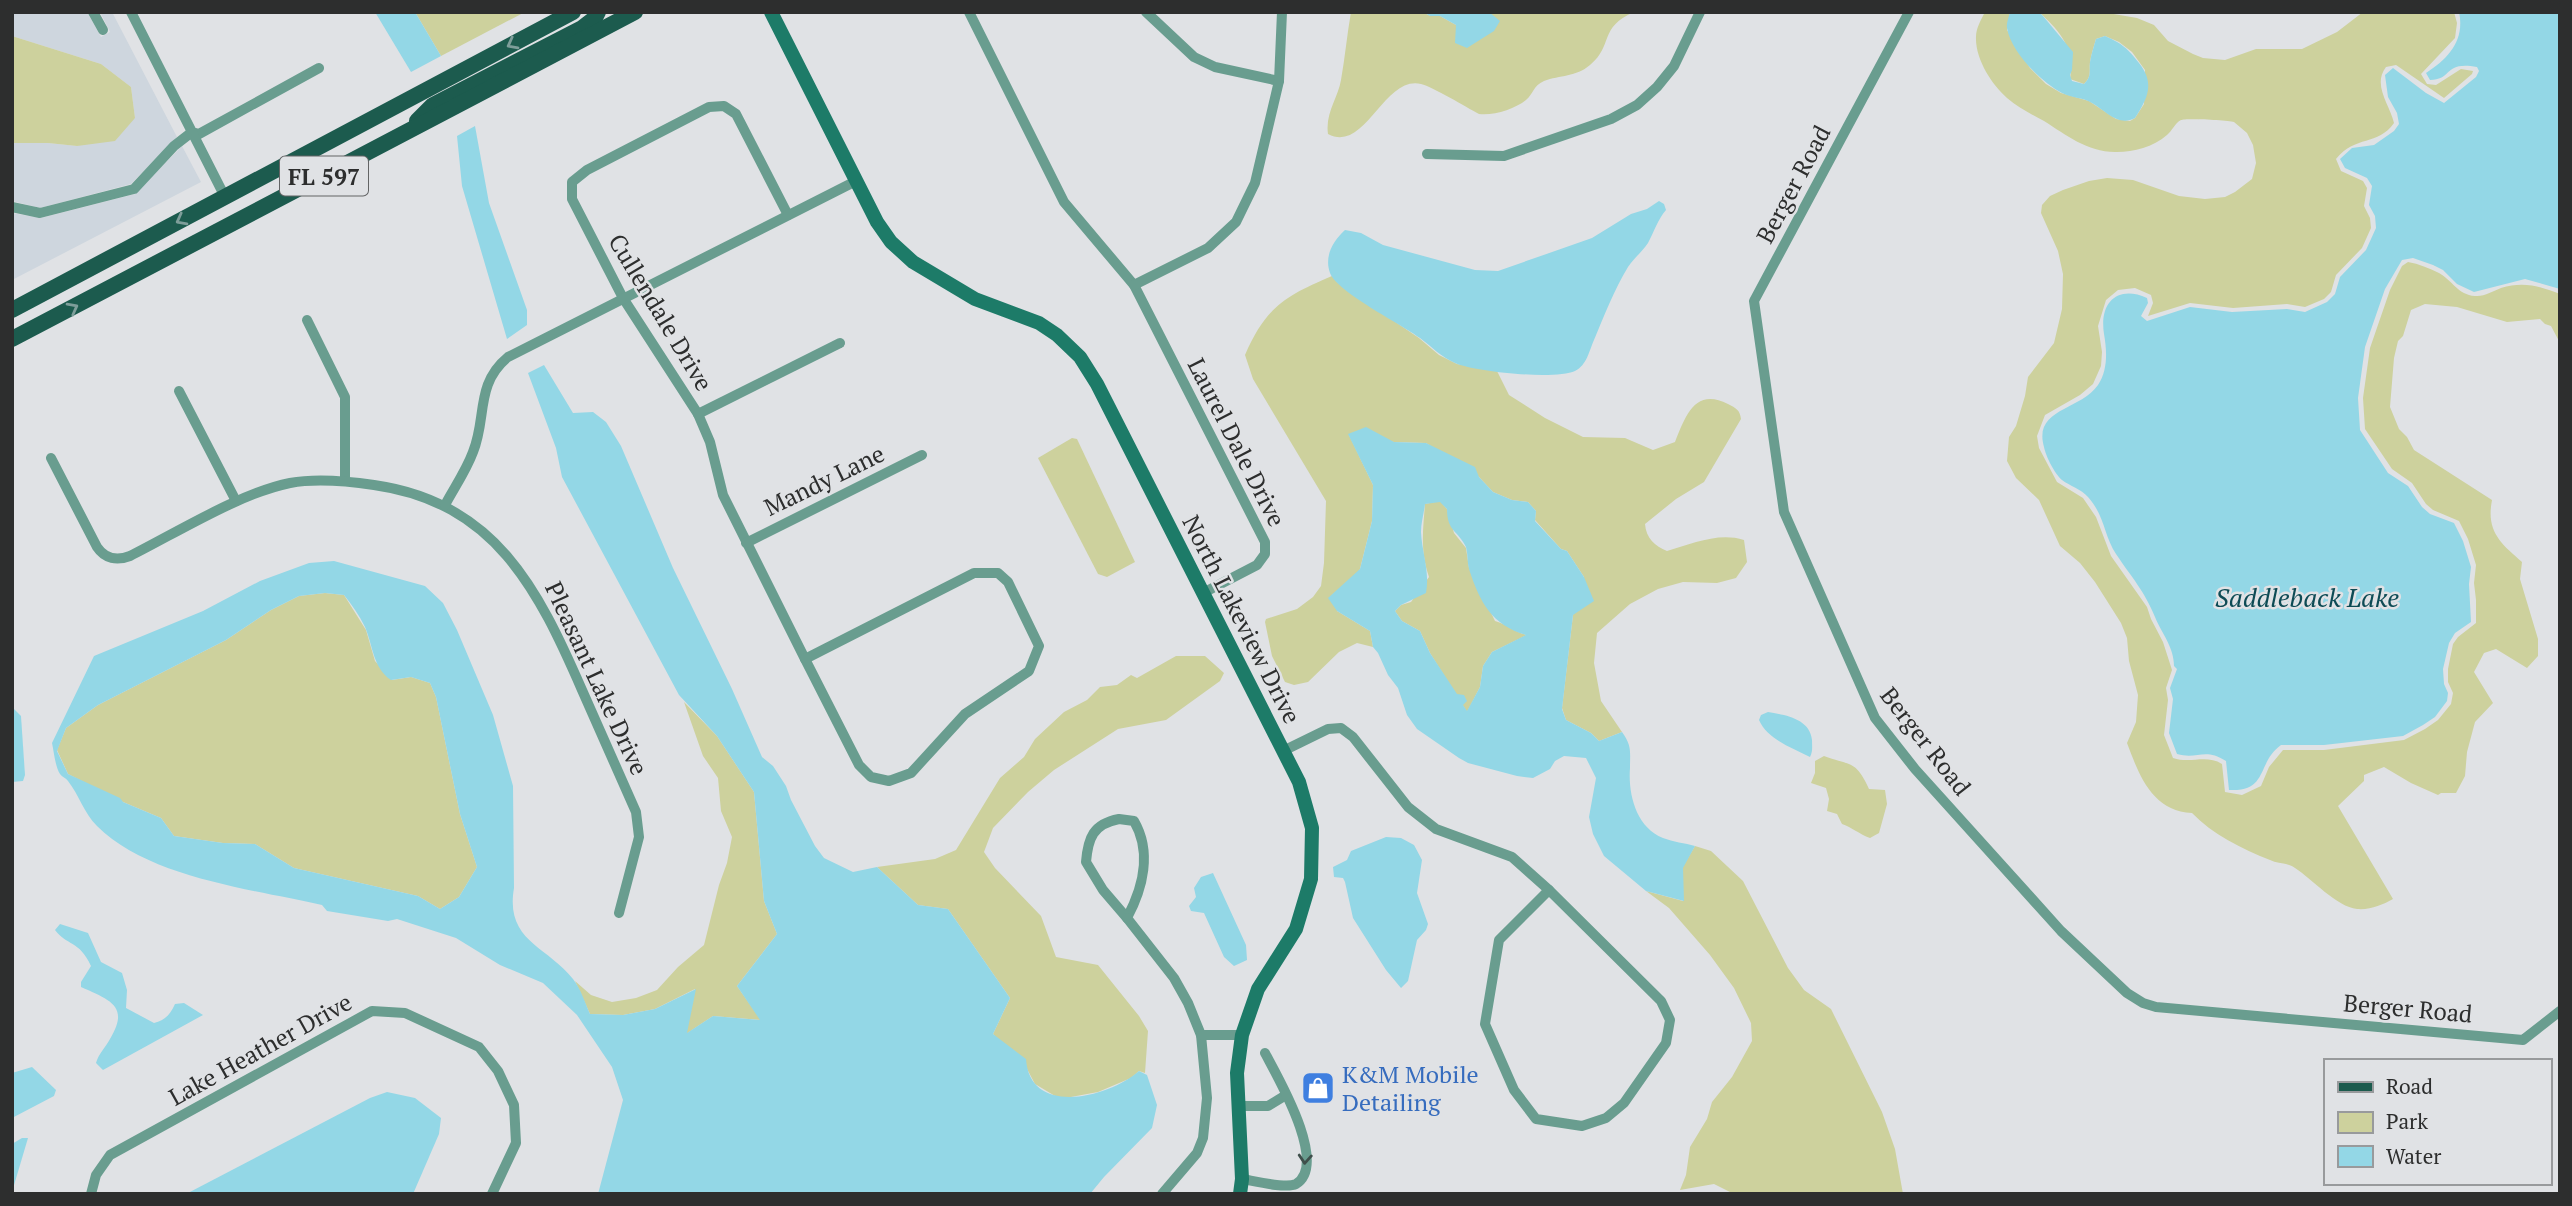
<svg xmlns="http://www.w3.org/2000/svg" width="2572" height="1206" font-family="'PT Serif',serif">
<style>
.built{fill:#ced6de}
.green{fill:#cdd19d}
.water{fill:#93d7e6;fill-rule:evenodd}
.lines{fill:none;stroke-linecap:round;stroke-linejoin:round}
.street{stroke:#699d8f;stroke-width:10}
.secondary{stroke:#1d7b68;stroke-width:14}
.primary{stroke:#1c5b4e;stroke-width:16}
.oneway{stroke:#7e9e9a}
.oneway2{stroke:#3f4f4b}
.labels{text-anchor:middle;dominant-baseline:central;stroke-width:5;stroke-linejoin:round;paint-order:stroke}
.shield{fill:#e0e2e5;stroke:#636465;stroke-width:2}
.shield-label{font-size:23px;font-weight:bold;fill:#2d2e2e}
.street-label{font-size:24px;fill:#2d2e2e;stroke:#e0e2e5}
.shop-label{font-size:24px;fill:#366cbe;stroke:#e0e2e5;text-anchor:start}
.water-label{font-size:26px;font-style:italic;fill:#0d4b55;stroke:#e0e2e5}
</style>
<rect width="100%" height="100%" fill="#e0e2e5"/>
<g class="built">
<polygon points="12,12 87,12 101,37 110,32 100,12 112,12 177,137 131,184 40,208 12,201 12,143 48,143 77,146 135,118 131,87 101,64 12,36"/>
<polygon points="182,146 201,182 12,280 12,213 41,218 135,194"/>
</g>
<g class="green">
<polygon points="415,12 525,12 441,56"/>
<path d="M 1351,12 L 1423,12 L 1430,16 L 1440,16 L 1456,25 L 1495,17 L 1490,16 L 1489,12 L 1634,12 C 1598,28 1614,45 1590,65 C 1576,77 1560,75 1544,81 C 1533,86 1534,93 1526,100 C 1515,109 1493,116 1479,114 C 1466,107 1433,87 1421,84 C 1384,75 1365,154 1328,134 C 1325,113 1338,98 1341,80 C 1345,57 1347,35 1351,12 Z"/>
<path d="M 1985,12 L 2010,12 L 2007,30 L 2030,68 L 2046,84 L 2061,93 L 2089,101 L 2116,119 L 2130,121 L 2135,118 L 2144,104 L 2145,70 L 2132,52 L 2119,42 L 2105,36 L 2096,39 C 2094,46 2091,55 2090,62 C 2089,72 2092,76 2084,84 L 2070,79 C 2075,49 2061,32 2039,12 L 2102,12 L 2137,18 L 2154,25 L 2168,41 L 2193,54 L 2203,58 L 2225,60 L 2256,49 L 2302,49 L 2337,32 L 2363,12 L 2454,12 L 2457,23 L 2455,38 L 2421,74 L 2427,84 L 2436,85 L 2461,69 L 2473,71 L 2472,74 L 2444,98 L 2396,65 L 2386,67 C 2372,85 2390,105 2394,123 C 2378,146 2355,135 2336,159 L 2341,171 L 2363,181 L 2367,188 L 2364,206 L 2370,218 L 2371,228 L 2362,248 L 2336,275 L 2331,292 L 2324,299 L 2305,307 L 2287,304 L 2233,308 L 2190,303 L 2148,316 L 2153,303 L 2151,295 L 2135,288 L 2118,290 L 2106,300 L 2098,326 L 2102,352 L 2101,366 L 2093,384 L 2080,395 L 2045,415 L 2037,436 L 2039,448 L 2057,482 L 2083,498 L 2096,517 L 2111,556 L 2147,607 L 2151,619 L 2163,642 L 2172,670 L 2166,688 L 2168,700 L 2164,735 L 2173,758 C 2191,764 2206,754 2222,764 L 2225,792 L 2242,795 L 2261,786 L 2269,767 L 2283,750 L 2324,750 L 2404,740 L 2425,729 L 2438,720 L 2451,704 L 2453,693 L 2448,682 L 2448,669 L 2453,644 L 2458,637 L 2476,623 L 2476,600 L 2474,583 L 2476,565 L 2468,539 L 2459,521 L 2433,510 L 2426,504 L 2412,483 L 2392,469 L 2365,429 L 2363,398 L 2370,348 L 2390,290 L 2402,266 L 2408,262 C 2419,264 2429,268 2439,273 C 2452,280 2458,295 2475,296 C 2484,297 2493,291 2501,288 C 2523,281 2540,286 2560,294 L 2560,343 L 2551,326 L 2545,324 L 2540,319 L 2507,322 L 2457,307 L 2425,304 L 2411,310 L 2403,336 L 2398,341 L 2394,358 L 2390,407 L 2399,429 L 2407,437 L 2414,450 L 2492,500 C 2486,531 2500,543 2522,562 L 2520,579 L 2538,639 L 2538,656 L 2527,668 L 2496,649 L 2484,653 L 2474,672 L 2493,703 L 2475,722 L 2467,752 L 2465,776 L 2456,793 L 2441,793 L 2438,795 L 2411,783 L 2384,767 L 2364,775 L 2364,781 L 2338,806 L 2393,899 C 2382,905 2371,910 2357,909 C 2337,907 2312,879 2295,868 C 2287,862 2278,864 2270,860 C 2242,849 2212,834 2192,813 C 2152,811 2139,775 2127,743 L 2136,722 L 2138,695 L 2129,661 L 2127,638 L 2121,623 L 2095,582 L 2080,563 L 2060,546 L 2039,500 L 2016,478 L 2007,461 L 2009,437 L 2016,426 L 2025,396 L 2028,377 L 2054,343 L 2062,309 L 2063,274 L 2058,251 L 2041,213 L 2042,205 L 2050,196 L 2063,190 L 2089,181 L 2107,178 L 2133,180 L 2179,196 L 2205,199 L 2225,197 L 2235,192 L 2252,179 L 2256,163 L 2253,145 L 2247,133 L 2234,122 C 2227,120 2185,118 2181,120 C 2175,123 2172,131 2167,135 C 2153,147 2134,152 2117,152 C 2089,153 2066,135 2044,121 C 2031,114 2019,108 2007,98 C 1992,85 1975,59 1976,37 C 1976,28 1981,20 1985,12 Z"/>
<polygon points="12,36 101,64 131,87 135,118 115,141 77,146 48,143 12,143"/>
<path d="M 1332,276 L 1338,283 L 1419,338 L 1439,355 L 1457,364 L 1497,371 L 1509,395 L 1545,418 L 1583,437 L 1625,438 L 1653,450 L 1675,442 C 1685,418 1694,387 1728,404 C 1736,408 1740,410 1741,419 L 1704,482 L 1676,499 L 1645,524 C 1646,538 1655,546 1667,551 C 1692,544 1718,532 1744,540 L 1747,562 L 1736,578 L 1717,583 L 1683,582 L 1658,589 L 1630,604 L 1597,633 L 1594,663 L 1601,701 L 1622,732 L 1599,741 L 1591,733 L 1566,720 L 1562,708 L 1573,615 L 1584,577 L 1567,551 L 1561,549 L 1535,520 L 1536,511 L 1528,502 L 1512,500 L 1493,492 L 1479,477 L 1426,443 L 1394,442 L 1349,435 L 1373,485 L 1372,521 L 1360,569 L 1337,611 L 1370,631 L 1373,647 L 1357,643 L 1339,652 L 1308,682 L 1294,685 L 1285,682 L 1272,656 L 1265,622 L 1266,619 L 1297,609 L 1313,597 L 1321,586 L 1324,563 L 1326,501 L 1253,379 L 1245,355 C 1266,307 1285,296 1332,276 Z"/>
<polygon points="1072,438 1077,439 1135,562 1107,577 1098,574 1038,458"/>
<path d="M 1440,501 L 1447,509 L 1454,533 L 1466,548 L 1469,568 L 1495,621 C 1508,625 1514,632 1527,635 L 1492,652 L 1483,666 L 1480,687 L 1467,712 L 1430,653 L 1420,631 L 1402,621 L 1395,611 L 1401,605 L 1411,602 L 1429,577 C 1420,551 1423,530 1425,504 Z"/>
<polygon points="325,593 344,595 366,630 375,661 392,680 411,677 430,683 436,697 460,814 477,867 459,897 440,909 418,896 294,868 255,844 223,843 174,836 161,818 123,802 68,774 57,750 66,728 98,705 226,640 271,610 299,596"/>
<polygon points="1176,656 1205,656 1224,673 1220,681 1166,720 1118,729 1054,770 1028,792 993,828 984,852 995,868 1041,916 1056,957 1098,965 1139,1016 1148,1031 1145,1073 1139,1071 1131,1078 1098,1092 1060,1099 1035,1084 1027,1069 993,1034 1010,998 948,909 918,905 877,867 935,859 956,850 1000,778 1024,757 1035,739 1064,712 1087,700 1100,687 1117,685 1131,675 1137,678"/>
<polygon points="684,702 717,736 754,792 764,901 777,934 737,986 761,1020 713,1016 686,1034 695,989 655,1009 623,1015 590,1014 575,981 591,995 612,1002 636,998 657,990 678,967 704,945 719,885 727,863 732,837 721,811 718,778 703,756"/>
<path d="M 1824,756 C 1851,766 1856,760 1869,789 L 1885,790 L 1887,804 L 1879,833 L 1870,838 C 1859,834 1853,828 1842,824 L 1837,814 L 1827,811 L 1829,799 L 1826,788 L 1811,783 L 1815,773 L 1815,761 Z"/>
<polygon points="1695,846 1711,851 1743,881 1788,968 1804,990 1831,1009 1882,1112 1895,1149 1903,1194 1734,1194 1714,1184 1680,1190 1686,1175 1690,1147 1707,1119 1712,1102 1732,1077 1752,1041 1751,1023 1734,988 1710,955 1669,908 1646,891 1683,901 1682,868"/>
</g>
<g class="water">
<polygon points="375,12 415,12 441,56 411,72"/>
<polygon points="1423,12 1489,12 1500,21 1494,31 1467,48 1455,43 1456,25 1440,16 1430,16"/>
<path d="M 2010,12 L 2039,12 L 2043,16 L 2073,52 L 2072,70 L 2070,75 L 2072,81 L 2084,84 C 2092,76 2089,72 2090,62 C 2091,55 2094,46 2096,39 L 2105,36 C 2123,44 2127,48 2139,63 C 2155,83 2148,98 2135,118 C 2118,127 2106,111 2092,103 C 2082,97 2071,98 2062,93 C 2041,82 2011,52 2007,28 C 2006,23 2009,17 2010,12 Z"/>
<path d="M 2459,12 L 2560,12 L 2560,289 L 2525,279 L 2474,292 L 2457,284 L 2443,270 L 2433,265 L 2413,258 L 2402,260 L 2385,289 L 2365,347 L 2358,398 L 2360,430 L 2388,473 L 2408,486 L 2422,507 L 2430,514 L 2454,523 L 2463,541 L 2471,567 L 2469,584 L 2471,622 L 2455,633 L 2449,643 L 2443,669 L 2444,684 L 2448,693 L 2447,701 L 2435,717 L 2423,725 L 2403,736 L 2324,745 L 2281,745 C 2256,763 2269,792 2229,790 L 2226,761 C 2204,747 2198,760 2177,754 L 2169,733 L 2173,699 L 2170,688 L 2177,669 L 2174,666 C 2174,647 2162,634 2155,617 C 2144,590 2132,578 2116,554 C 2104,536 2105,516 2088,497 C 2081,489 2070,486 2062,480 C 2055,474 2046,457 2044,447 C 2033,408 2080,411 2098,385 C 2108,370 2107,351 2104,334 C 2099,302 2118,285 2147,298 L 2148,303 L 2141,316 L 2147,321 L 2190,307 L 2232,312 L 2287,309 L 2305,312 L 2327,302 L 2335,294 L 2340,277 L 2366,250 L 2376,228 L 2375,216 L 2369,205 L 2372,186 L 2367,178 L 2345,168 L 2340,159 L 2352,148 L 2374,145 L 2394,131 L 2399,124 L 2397,113 L 2388,97 L 2385,75 L 2393,68 L 2426,93 L 2444,103 L 2476,77 L 2479,71 L 2477,67 C 2443,61 2453,80 2430,80 L 2426,73 C 2449,58 2465,40 2459,12 Z"/>
<polygon points="475,126 489,203 527,310 527,325 507,339 462,186 457,136"/>
<path d="M 1659,201 L 1664,204 L 1666,210 C 1658,219 1654,232 1648,243 C 1642,252 1634,258 1628,267 C 1614,290 1604,316 1594,340 C 1589,351 1587,365 1575,371 C 1555,380 1475,372 1455,363 C 1441,357 1432,347 1420,338 C 1401,324 1337,292 1330,273 C 1324,256 1333,241 1345,230 L 1361,233 L 1383,245 L 1475,270 L 1498,271 L 1592,238 L 1631,214 L 1647,209 Z"/>
<path d="M 544,365 L 573,413 L 593,412 L 606,422 L 621,446 L 673,568 L 732,689 L 762,757 L 773,766 L 786,786 L 791,800 L 815,846 L 824,858 L 853,872 L 877,867 L 918,905 L 948,909 L 1010,998 L 993,1034 L 1026,1059 C 1030,1118 1110,1097 1139,1071 L 1147,1075 L 1157,1105 L 1152,1128 L 1104,1177 L 1090,1194 L 598,1194 L 623,1100 L 612,1067 L 577,1015 L 543,983 L 500,965 L 456,938 L 397,919 L 388,921 L 327,911 L 322,905 C 252,889 149,878 97,826 C 84,813 79,795 68,781 C 66,778 62,777 60,774 C 55,766 54,752 52,743 L 94,656 L 203,611 L 260,581 L 309,563 L 334,561 L 425,586 L 443,603 L 457,630 L 493,715 L 513,786 L 514,888 C 505,941 546,945 573,979 C 581,989 585,1003 590,1014 L 623,1015 L 655,1009 L 696,989 L 687,1033 L 713,1016 L 760,1020 L 737,986 L 777,934 L 764,901 L 754,792 L 717,736 L 679,695 L 562,477 L 556,448 L 528,373 ZM 325,593 L 344,595 C 352,605 359,615 365,627 C 373,646 373,668 391,680 L 411,677 L 430,683 L 436,697 L 460,814 L 477,867 L 459,897 L 440,909 L 418,896 L 294,868 L 255,844 L 223,843 L 174,836 L 161,818 L 123,802 L 120,798 L 68,774 L 57,751 L 66,728 L 98,705 L 226,640 L 271,610 L 299,596 Z"/>
<path d="M 1366,427 L 1394,442 L 1426,443 L 1475,467 L 1479,477 L 1493,492 L 1512,500 L 1528,502 L 1536,511 L 1535,521 L 1561,549 L 1567,551 L 1584,577 L 1594,601 L 1573,615 L 1562,709 L 1566,720 L 1591,733 L 1599,741 L 1622,732 C 1632,746 1630,751 1630,768 C 1628,794 1636,827 1663,838 C 1673,842 1685,843 1695,846 L 1683,868 L 1684,901 L 1646,891 L 1604,856 L 1593,834 L 1589,817 L 1596,778 L 1586,758 L 1564,756 L 1555,761 L 1550,769 L 1533,778 L 1517,776 L 1468,763 L 1459,758 L 1417,729 L 1407,715 L 1398,688 L 1388,675 L 1378,653 L 1373,647 L 1370,631 L 1337,611 L 1328,598 L 1360,569 L 1372,521 L 1373,485 L 1348,434 ZM 1440,502 L 1447,509 C 1447,532 1458,530 1466,547 C 1468,554 1467,562 1469,569 C 1480,603 1492,625 1526,635 L 1492,652 L 1483,666 L 1480,687 L 1467,711 L 1463,705 L 1467,701 L 1464,695 L 1457,694 L 1430,653 L 1420,631 L 1402,621 L 1395,611 L 1401,605 L 1426,593 C 1430,572 1422,553 1421,532 C 1421,523 1424,513 1425,504 Z"/>
<polygon points="12,707 21,716 25,775 23,781 12,782"/>
<path d="M 1768,712 C 1786,715 1810,719 1812,740 C 1812,747 1813,751 1810,757 C 1792,748 1767,739 1759,720 L 1761,715 Z"/>
<polygon points="1386,837 1401,838 1414,845 1422,860 1417,893 1428,924 1426,930 1417,940 1408,981 1401,988 1386,970 1353,918 1345,882 1343,878 1334,877 1333,867 1347,860 1351,851"/>
<polygon points="1213,873 1246,945 1247,960 1234,966 1224,957 1204,913 1191,911 1189,906 1196,897 1194,888 1201,877"/>
<path d="M 60,924 L 88,933 L 101,962 L 122,973 L 127,990 L 126,1008 L 154,1023 C 165,1020 170,1015 175,1004 L 184,1003 L 203,1015 L 103,1070 L 96,1063 C 99,1053 105,1048 110,1039 C 130,1006 110,1000 81,987 L 81,982 L 91,966 C 79,940 67,946 55,930 Z"/>
<polygon points="32,1067 56,1090 54,1096 12,1118 12,1073"/>
<polygon points="387,1092 415,1098 441,1118 439,1134 413,1194 186,1194 370,1098"/>
<polygon points="22,1138 28,1138 12,1192 12,1144"/>
</g>
<g class="lines">
<g class="street">
<polyline points="93,12 103,30"/>
<polyline points="131,12 192,132 199,134 319,68"/>
<polyline points="969,12 1064,202 1134,285 1265,542 1265,554 1257,565 1203,593"/>
<polyline points="1146,12 1194,57 1215,67 1279,81"/>
<polyline points="1909,12 1754,301 1784,512 1875,718 1915,769 2061,931 2127,993 2143,1003 2156,1007 2523,1040 2560,1011"/>
<polyline points="1427,154 1504,156 1611,119 1637,105 1657,87 1674,66 1700,12"/>
<polyline points="12,207 40,213 134,189 174,146 192,132 225,197"/>
<polyline points="788,215 736,114 724,106 709,107 587,170 572,182 572,199 623,298 698,414 710,442 723,495 805,659"/>
<polyline points="1134,285 1208,248 1236,222 1255,183 1279,81 1282,12"/>
<polyline points="307,320 345,397 345,480"/>
<polyline points="179,391 236,501"/>
<polyline points="698,414 840,343"/>
<path d="M 51,458 L 97,547 C 105,559 117,561 130,556 C 176,533 240,493 290,483 C 317,478 347,481 374,485 C 495,502 538,589 582,690 C 600,730 618,771 636,812 L 639,837 L 619,913"/>
<path d="M 445,505 C 454,488 466,471 473,452 C 487,418 475,384 508,357 L 856,181"/>
<polyline points="746,543 922,455"/>
<polygon points="974,573 998,573 1008,582 1039,646 1029,671 965,714 911,773 889,781 871,777 859,765 805,659"/>
<polyline points="1283,751 1328,729 1341,728 1353,737 1408,807 1436,829 1512,857 1549,890"/>
<path d="M 1119,819 L 1134,821 C 1152,852 1143,888 1127,918 L 1103,890 L 1086,862 C 1088,838 1093,824 1119,819 Z"/>
<polygon points="1549,890 1661,1001 1670,1020 1666,1043 1624,1103 1606,1118 1582,1126 1536,1119 1514,1090 1485,1024 1499,940"/>
<polyline points="1127,918 1174,978 1188,1003 1201,1035 1207,1098 1203,1138 1197,1153 1162,1194"/>
<polyline points="1201,1035 1242,1035"/>
<polyline points="1239,1106 1268,1106 1286,1095"/>
<path d="M 1242,1179 C 1254,1181 1286,1189 1296,1184 C 1329,1164 1277,1076 1265,1053"/>
<polyline points="91,1194 96,1175 110,1155 372,1011 405,1013 479,1047 498,1071 514,1105 516,1143 492,1194"/>
</g>
<polyline class="secondary" points="771,12 877,222 891,242 913,262 975,299 1039,323 1057,335 1080,357 1097,384 1299,782 1312,828 1311,879 1296,929 1258,989 1242,1035 1237,1073 1242,1179 1240,1194"/>
<g class="primary">
<polyline points="417,121 433,105 582,28 595,18 598,12"/>
<polyline points="12,310 573,12"/>
<polyline points="12,339 635,12"/>
</g>
</g>
<defs><path id="oneway-chevron" d="M-2-3.5L2.5 0L-2 3.5" fill="none" stroke-width="1.6" stroke-linecap="round" stroke-linejoin="round" transform="scale(1.75)"/></defs>
<g class="oneway">
<use href="#oneway-chevron" transform="translate(512 44) rotate(152)"/>
<use href="#oneway-chevron" transform="translate(181 220) rotate(152)"/>
<use href="#oneway-chevron" transform="translate(73 308) rotate(-28)"/>
</g>
<use class="oneway2" href="#oneway-chevron" transform="translate(1305 1159) rotate(94)"/>
<defs>
<symbol id="shop-square" viewBox="-11 -11 22 22"><rect x="-9" y="-9" width="18" height="18" rx="4" fill="#3f7fe0" stroke="#e0e2e5"/><path d="M-5-2.5h2.3a2.7 3.5 0 0 1 5.4 0H5L5.5 6h-11ZM-1.5-2.5h3a1.5 2.3 0 0 0-3 0Z" fill="#fff"/></symbol>
</defs>
<g fill-rule="evenodd">
<use href="#shop-square" x="1299" y="1069" width="38" height="38"/>
</g>
<g class="labels">
<rect class="shield" x="280" y="156.5" width="88" height="39" rx="5"/>
<g class="shield-label">
<text x="324" y="176">FL 597</text>
</g>
<g class="street-label">
<text transform="translate(1793 184) rotate(-62)">Berger Road</text>
<text transform="translate(661 312) rotate(59)">Cullendale Drive</text>
<text transform="translate(1237 442) rotate(63)">Laurel Dale Drive</text>
<text transform="translate(824 480) rotate(-26)">Mandy Lane</text>
<text transform="translate(1242 619) rotate(63)">North Lakeview Drive</text>
<text transform="translate(597 678) rotate(65)">Pleasant Lake Drive</text>
<text transform="translate(1926 741) rotate(52)">Berger Road</text>
<text transform="translate(2408 1008) rotate(5)">Berger Road</text>
<text transform="translate(260 1049) rotate(-29)">Lake Heather Drive</text>
</g>
<g class="shop-label">
<text x="1342" y="1074">K&amp;M Mobile<tspan x="1342" dy="28">Detailing</tspan></text>
</g>
<g class="water-label">
<text x="2307" y="597">Saddleback Lake</text>
</g>
</g>
<rect width="2572" height="1206" fill="none" stroke="#2d2e2e" stroke-width="28"/>
<rect x="2324" y="1059" width="228" height="126" fill="#e0e2e5" stroke="#989a9c" stroke-width="2"/>
<rect x="2338" y="1082" width="35" height="10" fill="#1c5b4e" stroke="#989a9c" stroke-width="2"/>
<text x="2386" y="1094" font-size="21" fill="#2d2e2e">Road</text>
<rect x="2338" y="1112" width="35" height="21" fill="#cdd19d" stroke="#989a9c" stroke-width="2"/>
<text x="2386" y="1129" font-size="21" fill="#2d2e2e">Park</text>
<rect x="2338" y="1146" width="35" height="21" fill="#93d7e6" stroke="#989a9c" stroke-width="2"/>
<text x="2386" y="1164" font-size="21" fill="#2d2e2e">Water</text>
</svg>
